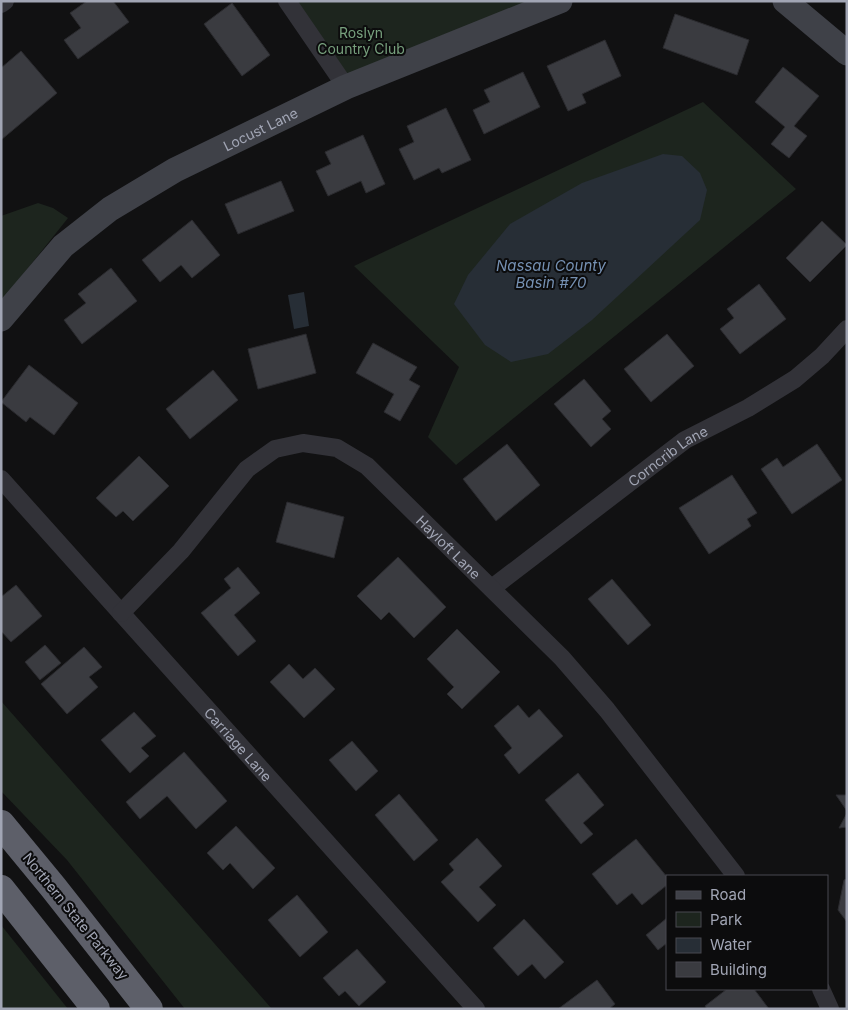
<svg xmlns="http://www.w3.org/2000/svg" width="848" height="1010" font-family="Inter,sans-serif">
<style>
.green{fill:#1d251e}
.water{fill:#272e36}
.building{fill:#3a3b40;stroke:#2b2b2f}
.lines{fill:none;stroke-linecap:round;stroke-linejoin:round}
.street{stroke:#323238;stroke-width:18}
.secondary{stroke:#3f4148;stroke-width:25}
.highway{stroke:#5d5f69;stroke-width:28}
.labels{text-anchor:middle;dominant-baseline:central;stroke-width:4;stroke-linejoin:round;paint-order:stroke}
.park-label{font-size:14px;fill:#77a07d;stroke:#0c0c0d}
.street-label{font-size:14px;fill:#a1a5b4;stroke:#0c0c0d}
.water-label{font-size:15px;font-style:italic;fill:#7590b2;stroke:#0c0c0d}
</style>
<rect width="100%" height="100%" fill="#111112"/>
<g class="green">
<polygon points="288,1 560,1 346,87"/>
<polygon points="703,102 796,189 456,465 428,437 459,367 354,266"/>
<polygon points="38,203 53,208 68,218 1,302 1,216"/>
<polygon points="1,701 272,1009 185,1009 67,860 1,791"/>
<polygon points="1,925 68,1009 1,1009"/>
</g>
<g class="water">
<polygon points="663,154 682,156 700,173 707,190 700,220 592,320 548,354 511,362 485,345 454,304 468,275 510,224 582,183"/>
<polygon points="304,292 309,326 294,329 288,295"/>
</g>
<g class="building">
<polygon points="87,1 113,1 129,22 78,59 64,40 81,28 70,13"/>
<polygon points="232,3 270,55 242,76 204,24"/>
<polygon points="675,14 749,40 737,75 663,48"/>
<polygon points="605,40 621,76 582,94 586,103 568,111 547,66"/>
<polygon points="21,51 57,93 1,140 1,68"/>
<polygon points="783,67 819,96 794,126 807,136 789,158 771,144 785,127 755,102"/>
<polygon points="523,72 540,107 484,134 473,110 490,102 484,90"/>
<polygon points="446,108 471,160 442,173 439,168 414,180 399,149 414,142 407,126"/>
<polygon points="363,135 385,184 366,193 361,181 328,196 316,171 331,164 325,152"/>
<polygon points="281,181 294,211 238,234 225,204"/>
<polygon points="192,220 220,255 192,278 181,265 160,282 142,260"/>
<polygon points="822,221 847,245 810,282 786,258"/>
<polygon points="111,268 137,301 82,344 64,320 86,303 78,294"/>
<polygon points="759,284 786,319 740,354 720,329 734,318 727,309"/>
<polygon points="306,334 316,373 258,389 248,349"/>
<polygon points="667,334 694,366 651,402 624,369"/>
<polygon points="373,343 417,367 409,380 420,386 400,421 384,412 394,394 356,373"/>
<polygon points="29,365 78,403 54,435 30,417 26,422 1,402"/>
<polygon points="213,370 238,400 190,439 166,409"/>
<polygon points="584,379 611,411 602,419 611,429 591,447 554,404"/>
<polygon points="507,444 540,485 496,521 463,479"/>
<polygon points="817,444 842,480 792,514 761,469 777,458 783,467"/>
<polygon points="139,456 169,486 133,521 123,511 116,517 96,498"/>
<polygon points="732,475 757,513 747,519 751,526 709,554 679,508"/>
<polygon points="287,502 344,517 334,558 276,542"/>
<polygon points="398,557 446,607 414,638 389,612 381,620 357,596"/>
<polygon points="238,567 260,593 234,615 256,641 238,656 201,613 231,588 224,579"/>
<polygon points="612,579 651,625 628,645 588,599"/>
<polygon points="16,585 42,616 11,642 1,631 1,597"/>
<polygon points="457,629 500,672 462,709 447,694 454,687 427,659"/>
<polygon points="45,645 61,663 40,680 25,662"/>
<polygon points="84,647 102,667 89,677 98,687 67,714 41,684"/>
<polygon points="289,664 303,679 315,668 335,689 304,718 270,682"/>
<polygon points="518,705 529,718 539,709 563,736 519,774 504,755 512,748 494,726"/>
<polygon points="134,712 156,736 141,748 149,756 130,773 101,740"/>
<polygon points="352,741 378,771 356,791 329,760"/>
<polygon points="184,752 227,801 196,829 167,796 140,819 126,802"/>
<polygon points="578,773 604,805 583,823 593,834 581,844 545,800"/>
<polygon points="399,794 438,840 414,861 375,815"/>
<polygon points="836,795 847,795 847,811"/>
<polygon points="847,813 847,827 839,828"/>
<polygon points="236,826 275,868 253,889 230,863 223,870 207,853"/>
<polygon points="477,838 502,866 479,887 496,905 478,922 441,882 454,870 449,864"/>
<polygon points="636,839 667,877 667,885 642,905 632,893 617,905 592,874"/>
<polygon points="847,879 847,922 838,910 844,880"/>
<polygon points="297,895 328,932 300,957 268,920"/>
<polygon points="667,918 667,943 658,950 646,935"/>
<polygon points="524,919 564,962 545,979 532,964 518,976 493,948"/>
<polygon points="357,949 386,982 359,1006 345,991 339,996 323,978"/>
<polygon points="597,980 615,1004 609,1009 558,1009"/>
<polygon points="727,989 754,989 769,1009 707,1009 705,1006"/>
</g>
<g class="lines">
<g class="street">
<polyline points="287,1 346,87"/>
<polyline points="1,4 5,1"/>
<path id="s1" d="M 1,479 L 476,1009"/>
<path id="s2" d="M 492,588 L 685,440 L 748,408 L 795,379 L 822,356 L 847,329"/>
<path id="s3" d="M 121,613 L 181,551 L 247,469 L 275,449 L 303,443 L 337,448 L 367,466 L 562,658 L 607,710 L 736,876"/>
<polyline points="821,989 830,1009"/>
</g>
<g class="secondary">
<polyline points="785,1 847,53"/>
<path id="s4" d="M 1,319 L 63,246 L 110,209 L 175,170 L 346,87 L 560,1"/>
</g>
<g class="highway">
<polyline points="1,824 53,887 149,1009"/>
<polyline points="1,889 96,1009"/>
</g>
</g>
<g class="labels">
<g class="park-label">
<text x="361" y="32">Roslyn<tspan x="361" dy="16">Country Club</tspan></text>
</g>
<g class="street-label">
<text stroke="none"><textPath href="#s4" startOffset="326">Locust Lane</textPath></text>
<text stroke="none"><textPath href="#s2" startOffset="220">Corncrib Lane</textPath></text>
<text stroke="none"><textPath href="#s3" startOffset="439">Hayloft Lane</textPath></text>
<text stroke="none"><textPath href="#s1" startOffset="356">Carriage Lane</textPath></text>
<text transform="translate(76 916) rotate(51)">Northern State Parkway</text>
</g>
<g class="water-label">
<text x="551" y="265">Nassau County<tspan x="551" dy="17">Basin #70</tspan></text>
</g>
</g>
<rect width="848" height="1010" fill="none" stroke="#a1a5b4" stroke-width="5"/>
<rect x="666" y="875" width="162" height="115" fill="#0c0c0d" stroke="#484950"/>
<rect x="676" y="891" width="25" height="8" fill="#3f4148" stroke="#484950"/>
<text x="710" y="900" font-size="15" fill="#a1a5b4">Road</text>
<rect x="676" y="912" width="25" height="15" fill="#1d251e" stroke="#484950"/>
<text x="710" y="925" font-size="15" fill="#a1a5b4">Park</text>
<rect x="676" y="938" width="25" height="15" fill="#272e36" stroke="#484950"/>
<text x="710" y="950" font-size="15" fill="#a1a5b4">Water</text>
<rect x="676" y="962" width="25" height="15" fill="#3a3b40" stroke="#484950"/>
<text x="710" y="975" font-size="15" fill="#a1a5b4">Building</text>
</svg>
